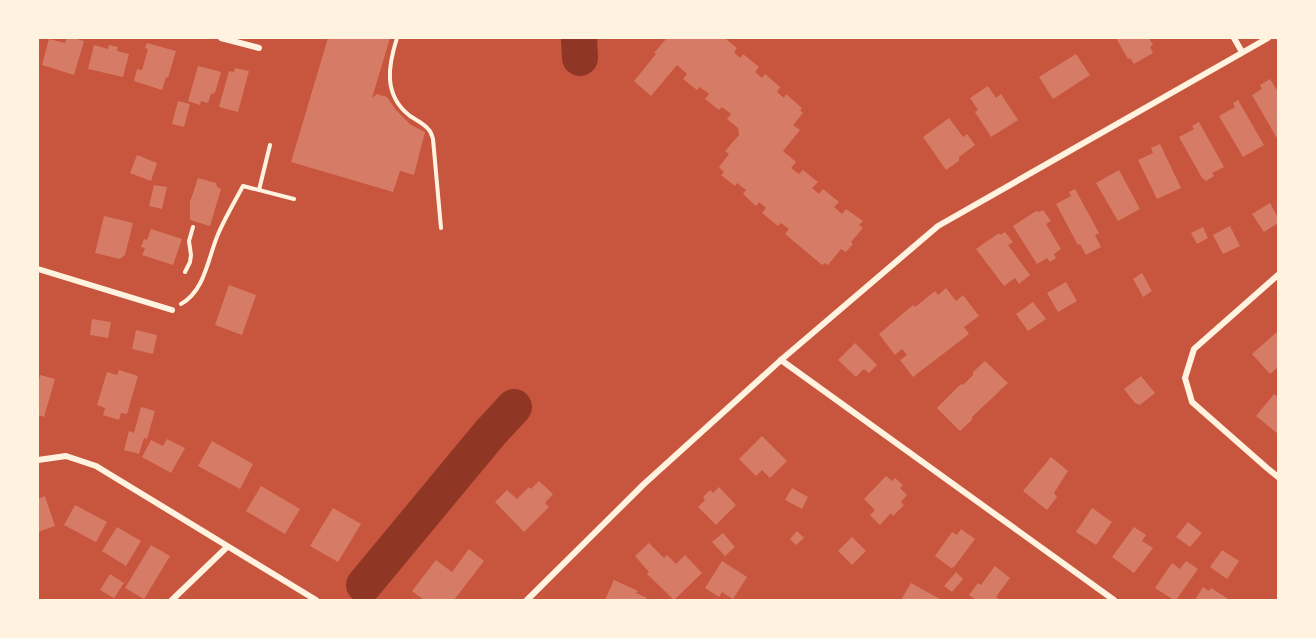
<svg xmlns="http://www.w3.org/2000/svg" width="1316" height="638" font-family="Inter,sans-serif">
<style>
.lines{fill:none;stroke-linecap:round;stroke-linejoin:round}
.river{stroke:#8f3625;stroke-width:36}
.building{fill:#d67c66}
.path{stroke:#fff3e0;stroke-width:4}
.minor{stroke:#fff3e0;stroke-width:6}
</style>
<rect width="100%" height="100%" fill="#c8553d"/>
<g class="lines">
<g class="river">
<polyline points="579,38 580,58"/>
<polyline points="364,585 490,433 514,407"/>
</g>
</g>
<g class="building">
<polygon points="67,38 73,38 84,41 74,75 42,65 49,39 65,43"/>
<polygon points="328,38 390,38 372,98 377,94 387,97 396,110 411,125 425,132 414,175 400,171 393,192 291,162"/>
<polygon points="667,38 725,38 737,48 734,52 740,58 743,54 759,67 755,72 762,78 765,74 780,87 777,92 784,98 786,94 802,108 800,110 803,113 793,125 800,130 783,151 796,162 791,168 799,174 803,170 818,182 812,188 819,194 823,189 839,202 834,207 842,214 846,209 863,221 859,225 863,228 851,242 853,244 846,252 841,249 828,265 825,263 822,265 785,234 789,229 781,223 778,226 762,213 766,208 759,202 756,206 743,194 746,190 737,183 735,186 721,175 724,172 719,167 729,154 725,151 739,135 738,128 727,119 731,114 722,107 719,110 705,99 709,94 700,87 697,90 683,79 687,74 677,65 651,96 634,81 656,54 654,53"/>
<polygon points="1116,38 1149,38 1153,45 1150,47 1153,53 1134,64 1130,58 1128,59"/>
<polygon points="147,43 176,51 168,78 166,77 162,90 134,81 137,69 142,70 148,49 145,48"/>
<polygon points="94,45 108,49 109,45 118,47 117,51 129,54 123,77 88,69"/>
<polygon points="1076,54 1090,75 1053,99 1039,77"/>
<polygon points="198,66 221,72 215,93 211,94 208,103 201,101 200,105 188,101"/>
<polygon points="235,68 249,71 238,112 219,107 229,71 234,72"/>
<polygon points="1270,79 1278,92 1278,140 1252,95 1262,89 1260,85"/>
<polygon points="988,86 996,98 1001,94 1018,120 991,137 975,112 978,110 970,98"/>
<polygon points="1238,100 1264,145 1243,157 1219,116 1235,107 1233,103"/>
<polygon points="178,101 190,104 184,127 172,124"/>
<polygon points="949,118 963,137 967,134 975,145 959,157 959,161 946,170 923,137"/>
<polygon points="1199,122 1224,167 1212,173 1214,176 1206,181 1202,178 1179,137 1194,129 1192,126"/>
<polygon points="1160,144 1181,188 1157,199 1138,160 1153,153 1151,148"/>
<polygon points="137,155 157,163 151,181 130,173"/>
<polygon points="1119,170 1140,209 1118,221 1096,183"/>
<polygon points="198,178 216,183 217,187 221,189 210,226 190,220 190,202"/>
<polygon points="154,185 167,187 162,209 149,206"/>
<polygon points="1075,189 1099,233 1095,235 1101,247 1086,255 1080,244 1078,245 1056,204 1071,196 1069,192"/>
<polygon points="1270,203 1278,218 1278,223 1264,232 1252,214"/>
<polygon points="1043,210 1051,221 1046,224 1061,249 1054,254 1056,258 1050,262 1047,258 1037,264 1013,226 1036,211 1039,212"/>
<polygon points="104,216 133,223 125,255 120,259 95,253"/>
<polygon points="1230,226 1240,246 1223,254 1213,235"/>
<polygon points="1203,227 1208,238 1197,244 1191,233"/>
<polygon points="151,229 182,239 173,265 142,255 145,248 141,247 144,239 147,240"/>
<polygon points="1005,232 1013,242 1008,245 1030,275 1019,284 1015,278 1004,286 976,249 999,233 1000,235"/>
<polygon points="1142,273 1152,291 1143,297 1133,279"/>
<polygon points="1066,282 1077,301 1058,312 1047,293"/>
<polygon points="229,285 256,295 242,335 215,325"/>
<polygon points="946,288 956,301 963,295 979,316 964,327 969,334 913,377 900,360 907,355 902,349 895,355 879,334 913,305 915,307 935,291 938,295"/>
<polygon points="1033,302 1046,319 1028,331 1016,314"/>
<polygon points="92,319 111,322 108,338 90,335"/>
<polygon points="136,330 157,335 153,354 132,349"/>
<polygon points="1278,331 1278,367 1270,374 1252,354"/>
<polygon points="855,343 877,365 869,373 864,369 856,377 838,360"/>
<polygon points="985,361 1008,383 972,417 972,420 960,431 937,408 961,384 963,385 973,375 973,372"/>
<polygon points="119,370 138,376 127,414 121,413 119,420 103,415 105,408 97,405 107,372 117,375"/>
<polygon points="40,375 55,379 44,417 38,415 38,380 39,380"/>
<polygon points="1141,376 1155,393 1140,405 1135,403 1124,389"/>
<polygon points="1274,394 1278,397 1278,434 1256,416"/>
<polygon points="141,407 155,411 147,439 144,438 139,454 124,450 129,431 134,433"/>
<polygon points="762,436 787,461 770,478 762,470 756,476 739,459"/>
<polygon points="167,439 185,448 171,473 142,457 151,440 163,446"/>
<polygon points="212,441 253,464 240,489 198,466"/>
<polygon points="1051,457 1068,471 1054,493 1057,497 1047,510 1023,491"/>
<polygon points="886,476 892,481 895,478 903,485 900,488 907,495 901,502 904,505 893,516 891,513 880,525 870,515 875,510 864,499"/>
<polygon points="539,481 553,494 545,503 549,507 524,532 495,502 507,490 517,499 529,487 531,489"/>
<polygon points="261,486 300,509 285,534 246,511"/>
<polygon points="719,487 736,505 716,525 698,507 705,500 703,497 710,490 713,493"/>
<polygon points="792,488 808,497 802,509 785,500"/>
<polygon points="45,496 55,526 38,532 38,499"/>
<polygon points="75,505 107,522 96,542 64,525"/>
<polygon points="333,508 361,524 338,562 310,546"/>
<polygon points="1092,508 1112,522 1096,545 1076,532"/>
<polygon points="1188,522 1202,533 1190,547 1176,537"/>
<polygon points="117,527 141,541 126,566 102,551"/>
<polygon points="1134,527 1146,535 1142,541 1153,548 1134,573 1112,557"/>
<polygon points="961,529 975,539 954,567 951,568 935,556 952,532 957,535"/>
<polygon points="797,531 804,538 796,545 790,539"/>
<polygon points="723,533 735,547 725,556 712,542"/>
<polygon points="852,537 866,551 852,565 838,551"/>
<polygon points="649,543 664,558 667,555 676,564 685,555 702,573 674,600 647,574 649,572 635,556"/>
<polygon points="151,545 170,556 144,599 125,588"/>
<polygon points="469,549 484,561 454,600 424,600 412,591 436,560 452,572"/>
<polygon points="1222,550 1239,561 1227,579 1210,567"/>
<polygon points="722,561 747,577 733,599 722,592 719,597 705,588"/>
<polygon points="1186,561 1198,569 1176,600 1174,600 1155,588 1172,563 1180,569"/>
<polygon points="995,566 1010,578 996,597 1001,600 976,600 969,595 978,583 981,585"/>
<polygon points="956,572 963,579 952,592 944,586"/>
<polygon points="110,574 124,583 114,598 100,590"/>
<polygon points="614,580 638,591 636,593 647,598 645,600 605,600"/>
<polygon points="911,583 940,599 939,600 901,600"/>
<polygon points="1203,587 1209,591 1211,588 1230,600 1195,600"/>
</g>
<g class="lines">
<g class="path">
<path d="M 397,38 C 388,66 383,95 410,116 C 416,120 425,124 429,130 C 431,132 432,136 433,139 L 441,228"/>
<polyline points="259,190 270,145"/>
<polyline points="185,272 190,262 191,255 189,241 193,227"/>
<path d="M 181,304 C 206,290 208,256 219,232 C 226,216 235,201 243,186 L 294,199"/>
</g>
<g class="minor">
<polyline points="221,38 259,48"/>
<polyline points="1234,38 1242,52"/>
<polyline points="38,269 172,310"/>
<polyline points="1278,275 1194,349 1185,378 1192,402 1267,468 1278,477"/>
<polyline points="781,360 1114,600"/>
<polyline points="38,460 66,456 96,466 316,600"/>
<polyline points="172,600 227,547"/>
<polyline points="527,600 644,484 781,360 938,226 1268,38"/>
</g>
</g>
<rect width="1316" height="638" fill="none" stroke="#fff3e0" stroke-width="78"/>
</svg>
